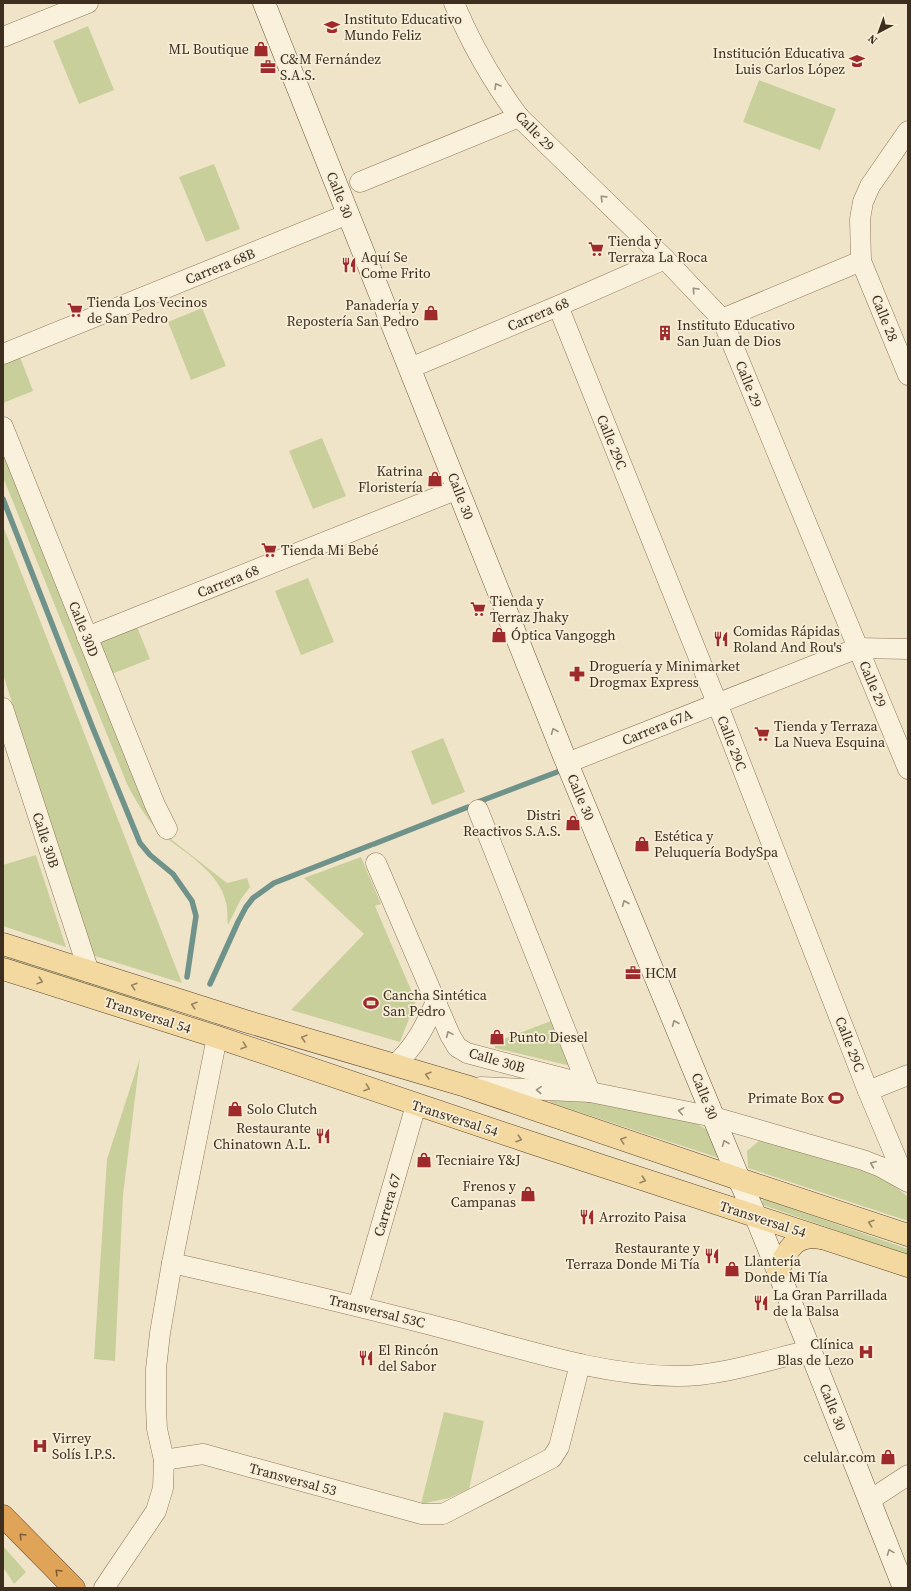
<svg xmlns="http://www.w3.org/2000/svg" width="911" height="1591" font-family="'Source Serif 4',serif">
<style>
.green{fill:#c9cf9b}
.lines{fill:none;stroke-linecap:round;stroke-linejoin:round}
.stream{stroke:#6f938a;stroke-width:5.5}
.street-casing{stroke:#8d765c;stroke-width:21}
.secondary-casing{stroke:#6f573f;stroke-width:23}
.primary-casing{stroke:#5b4430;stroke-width:23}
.highway-casing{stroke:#5b4430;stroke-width:23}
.street{stroke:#faf1dc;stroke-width:20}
.secondary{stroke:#faf1dc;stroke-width:22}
.primary{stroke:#f3d9a0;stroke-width:22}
.highway{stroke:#e0a458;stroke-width:22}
.oneway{stroke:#9c907e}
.oneway2{stroke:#988460}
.oneway3{stroke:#7e5d36}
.labels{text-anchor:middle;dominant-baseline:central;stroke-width:3.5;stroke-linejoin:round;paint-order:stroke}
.poi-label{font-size:14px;fill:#3d2e20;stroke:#f7eed8;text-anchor:start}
.street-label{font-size:14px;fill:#3d2e20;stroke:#f7eed8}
</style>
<rect width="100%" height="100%" fill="#f0e4c8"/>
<g class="green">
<polygon points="88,26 114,90 79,104 53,41"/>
<polygon points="759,80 836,109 820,150 743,122"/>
<polygon points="214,164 240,229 206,242 179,177"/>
<polygon points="202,308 226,366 191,380 168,322"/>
<polygon points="20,357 33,391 3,403 3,364"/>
<polygon points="322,438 346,496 313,509 289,451"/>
<path d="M 3,440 L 163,833 L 227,883 L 247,878 L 250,887 L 241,899 L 228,925 C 227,918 228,910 226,903 C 220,872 184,852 161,834 C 147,819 136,802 127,784 L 3,477 Z"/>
<polygon points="3,526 182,983 92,955 3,674"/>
<polygon points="308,578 334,642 301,655 275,591"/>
<polygon points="137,627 150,659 109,675 96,643"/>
<polygon points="443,738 465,792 432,805 411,751"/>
<polygon points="36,855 66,947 3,926 3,865"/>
<polygon points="361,857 381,904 375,906 414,997 417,998 400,1042 291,1010 364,934 304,878"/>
<polygon points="3,955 168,1007 167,1011 3,961"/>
<polygon points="556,1019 575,1067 495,1048 494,1043"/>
<polygon points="140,1058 123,1195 115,1361 94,1359 107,1159"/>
<polygon points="556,1098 600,1104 696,1123 707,1130 719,1158 549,1102"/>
<polygon points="760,1140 873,1174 893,1185 908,1197 908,1221 748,1168 747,1151"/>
<polygon points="764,1199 908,1249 908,1255 763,1205 762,1201"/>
<polygon points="444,1412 484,1421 469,1489 449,1498 421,1504"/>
<polygon points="3,1546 26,1572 14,1584 3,1567"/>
</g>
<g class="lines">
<g class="stream">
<polyline points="3,499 92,726 140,843 150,855 173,874 192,901 196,916 187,977"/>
<polyline points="478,802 565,769"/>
<polyline points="374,844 468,807"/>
<polyline points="210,984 238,922 246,907 253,898 274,883 371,845"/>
</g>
<defs>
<g id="street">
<path d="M 454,3 C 471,44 493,82 519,117 L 665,259 L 722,319 L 908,769"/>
<polyline points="3,37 88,3"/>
<polyline points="908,131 870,186 863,202 860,219 861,261 908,375"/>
<polyline points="360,182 519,117"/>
<polyline points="558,306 717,703 868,1091 905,1179"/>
<polyline points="722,319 861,261"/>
<polyline points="3,354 348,214"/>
<polyline points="410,368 558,306 665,259"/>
<polyline points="3,427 155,805 167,829"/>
<polyline points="87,637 458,489"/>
<polyline points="3,708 89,972"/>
<polyline points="567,763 858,648 908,649"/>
<polyline points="478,810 590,1092"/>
<polyline points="376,863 450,1035 457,1047 467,1053 581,1083"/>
<path d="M 395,1065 C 416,1045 424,1028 436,1002"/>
<polyline points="480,1087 590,1092 714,1117 863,1160 881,1167 908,1182"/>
<polyline points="868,1091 908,1075"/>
<path d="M 172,1263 C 265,1284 358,1306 450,1330 C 524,1349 598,1375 675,1376 C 718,1377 768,1360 810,1350"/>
<polyline points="358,1306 416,1105"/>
<polyline points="164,1460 203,1454 422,1514 443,1514 552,1458 559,1447 580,1364"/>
<polyline points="870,1500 908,1475"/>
<polyline points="104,1588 156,1511 163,1488 164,1460 157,1429 156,1407 156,1369 160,1333 172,1263 217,1037"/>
</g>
<polyline id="secondary" points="264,3 564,756 739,1179 756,1217 810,1350 904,1588"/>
<g id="primary">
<polyline points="3,944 245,1021 466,1086 739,1179 908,1235"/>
<polyline points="3,969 217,1037 532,1143 908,1266"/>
<path d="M 778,1271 C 787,1251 794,1233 821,1238"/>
</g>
<polyline id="highway" points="3,1516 74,1588"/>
</defs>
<use href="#street" class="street-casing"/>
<use href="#secondary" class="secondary-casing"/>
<use href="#primary" class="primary-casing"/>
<use href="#highway" class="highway-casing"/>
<use href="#street" class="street"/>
<use href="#secondary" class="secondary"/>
<use href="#primary" class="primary"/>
<use href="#highway" class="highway"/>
</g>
<defs><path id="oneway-chevron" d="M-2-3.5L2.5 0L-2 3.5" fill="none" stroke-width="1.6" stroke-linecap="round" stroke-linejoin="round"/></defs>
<g class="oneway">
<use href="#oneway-chevron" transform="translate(497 86) rotate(-121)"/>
<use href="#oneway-chevron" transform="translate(603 198) rotate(-136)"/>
<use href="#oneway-chevron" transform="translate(695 290) rotate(-133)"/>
<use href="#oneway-chevron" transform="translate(554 731) rotate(-112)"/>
<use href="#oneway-chevron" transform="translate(625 903) rotate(-113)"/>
<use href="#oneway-chevron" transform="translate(675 1023) rotate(-113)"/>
<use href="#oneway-chevron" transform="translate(449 1034) rotate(-114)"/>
<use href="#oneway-chevron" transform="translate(539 1090) rotate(-177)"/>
<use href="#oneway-chevron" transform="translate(681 1111) rotate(-169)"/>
<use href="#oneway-chevron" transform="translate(725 1143) rotate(-112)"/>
<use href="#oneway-chevron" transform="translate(873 1164) rotate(-158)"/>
<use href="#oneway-chevron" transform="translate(890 1552) rotate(-111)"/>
</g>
<g class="oneway2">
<use href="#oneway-chevron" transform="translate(40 981) rotate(18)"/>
<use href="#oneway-chevron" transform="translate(134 986) rotate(-163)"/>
<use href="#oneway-chevron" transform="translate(194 1005) rotate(-162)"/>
<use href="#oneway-chevron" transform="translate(304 1038) rotate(-164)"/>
<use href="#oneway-chevron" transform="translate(244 1046) rotate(19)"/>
<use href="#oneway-chevron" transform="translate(428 1075) rotate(-164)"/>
<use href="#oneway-chevron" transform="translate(367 1088) rotate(19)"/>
<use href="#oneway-chevron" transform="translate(519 1139) rotate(18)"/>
<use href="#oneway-chevron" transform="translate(623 1140) rotate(-161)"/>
<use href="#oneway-chevron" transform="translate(643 1180) rotate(18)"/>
<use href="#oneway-chevron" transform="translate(871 1223) rotate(-162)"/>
</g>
<g class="oneway3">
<use href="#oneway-chevron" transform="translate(22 1536) rotate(-135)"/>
<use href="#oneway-chevron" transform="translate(58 1572) rotate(-135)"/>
</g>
<defs>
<symbol id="school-bare" viewBox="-9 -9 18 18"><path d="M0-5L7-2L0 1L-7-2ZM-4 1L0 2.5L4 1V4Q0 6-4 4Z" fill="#9e2a2b" stroke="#f7eed8" stroke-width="2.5" paint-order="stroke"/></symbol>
<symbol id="shop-bare" viewBox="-9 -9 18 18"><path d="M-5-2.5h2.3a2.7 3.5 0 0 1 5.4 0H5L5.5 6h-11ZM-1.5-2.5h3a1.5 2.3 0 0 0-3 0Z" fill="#9e2a2b" stroke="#f7eed8" stroke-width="2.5" paint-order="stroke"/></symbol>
<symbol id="office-bare" viewBox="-9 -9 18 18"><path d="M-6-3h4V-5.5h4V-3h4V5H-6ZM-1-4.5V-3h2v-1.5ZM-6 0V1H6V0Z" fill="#9e2a2b" stroke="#f7eed8" stroke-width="2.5" paint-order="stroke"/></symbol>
<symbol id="supermarket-bare" viewBox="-9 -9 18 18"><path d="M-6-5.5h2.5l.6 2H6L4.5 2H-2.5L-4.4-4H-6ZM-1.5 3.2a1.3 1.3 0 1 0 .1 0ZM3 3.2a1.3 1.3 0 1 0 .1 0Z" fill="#9e2a2b" stroke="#f7eed8" stroke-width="2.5" paint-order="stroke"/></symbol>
<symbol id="restaurant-bare" viewBox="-9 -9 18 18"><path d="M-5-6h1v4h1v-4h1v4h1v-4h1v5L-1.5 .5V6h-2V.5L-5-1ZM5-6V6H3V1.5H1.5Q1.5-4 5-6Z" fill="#9e2a2b" stroke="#f7eed8" stroke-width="2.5" paint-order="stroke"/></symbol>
<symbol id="building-bare" viewBox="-9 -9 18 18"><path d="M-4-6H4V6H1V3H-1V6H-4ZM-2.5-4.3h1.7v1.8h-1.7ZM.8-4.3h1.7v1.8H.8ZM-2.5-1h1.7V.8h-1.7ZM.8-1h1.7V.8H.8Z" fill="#9e2a2b" stroke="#f7eed8" stroke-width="2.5" paint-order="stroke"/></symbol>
<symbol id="pharmacy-bare" viewBox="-9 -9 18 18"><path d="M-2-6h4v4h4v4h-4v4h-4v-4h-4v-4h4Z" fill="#9e2a2b" stroke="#f7eed8" stroke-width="2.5" paint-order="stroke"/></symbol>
<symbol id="stadium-bare" viewBox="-9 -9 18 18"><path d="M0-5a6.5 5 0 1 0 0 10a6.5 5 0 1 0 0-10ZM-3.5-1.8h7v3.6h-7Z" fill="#9e2a2b" stroke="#f7eed8" stroke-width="2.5" paint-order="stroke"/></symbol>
<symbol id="hospital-bare" viewBox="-9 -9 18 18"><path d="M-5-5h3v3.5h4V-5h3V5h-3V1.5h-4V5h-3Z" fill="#9e2a2b" stroke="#f7eed8" stroke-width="2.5" paint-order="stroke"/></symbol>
</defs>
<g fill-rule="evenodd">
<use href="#school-bare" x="321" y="16" width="22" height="22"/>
<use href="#shop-bare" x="250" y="38" width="22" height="22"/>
<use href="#school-bare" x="846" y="50" width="22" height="22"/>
<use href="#office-bare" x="257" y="56" width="22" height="22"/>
<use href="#supermarket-bare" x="585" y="238" width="22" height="22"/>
<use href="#restaurant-bare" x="338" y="254" width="22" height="22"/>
<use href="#supermarket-bare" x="64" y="299" width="22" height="22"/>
<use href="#shop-bare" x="420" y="302" width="22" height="22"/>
<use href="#building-bare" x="654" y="322" width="22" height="22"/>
<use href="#shop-bare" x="424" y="468" width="22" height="22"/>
<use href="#supermarket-bare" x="258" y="539" width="22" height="22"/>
<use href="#supermarket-bare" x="467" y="598" width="22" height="22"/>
<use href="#shop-bare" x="488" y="624" width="22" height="22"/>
<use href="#restaurant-bare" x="710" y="628" width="22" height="22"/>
<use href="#pharmacy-bare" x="566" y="663" width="22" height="22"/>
<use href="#supermarket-bare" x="751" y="723" width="22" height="22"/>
<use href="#shop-bare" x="562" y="812" width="22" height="22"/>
<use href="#shop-bare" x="631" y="833" width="22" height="22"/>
<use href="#office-bare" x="622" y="962" width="22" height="22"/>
<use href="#stadium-bare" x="360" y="992" width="22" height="22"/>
<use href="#shop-bare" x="486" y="1026" width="22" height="22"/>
<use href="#stadium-bare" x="825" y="1087" width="22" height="22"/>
<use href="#shop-bare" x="224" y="1098" width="22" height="22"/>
<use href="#restaurant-bare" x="312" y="1125" width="22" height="22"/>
<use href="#shop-bare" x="413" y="1149" width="22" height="22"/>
<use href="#shop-bare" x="517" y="1183" width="22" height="22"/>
<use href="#restaurant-bare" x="576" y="1206" width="22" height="22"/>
<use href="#restaurant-bare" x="701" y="1245" width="22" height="22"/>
<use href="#shop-bare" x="721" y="1258" width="22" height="22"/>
<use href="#restaurant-bare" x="750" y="1292" width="22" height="22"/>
<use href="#hospital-bare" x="855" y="1341" width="22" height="22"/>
<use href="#restaurant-bare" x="355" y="1347" width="22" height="22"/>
<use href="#hospital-bare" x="29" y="1435" width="22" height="22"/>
<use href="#shop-bare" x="877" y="1446" width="22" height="22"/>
</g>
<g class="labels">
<g class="poi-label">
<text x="344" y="19">Instituto Educativo<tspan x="344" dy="16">Mundo Feliz</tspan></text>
<text x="249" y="49" text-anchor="end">ML Boutique</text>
<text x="845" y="53" text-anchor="end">Institución Educativa<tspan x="845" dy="16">Luis Carlos López</tspan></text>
<text x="280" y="59">C&amp;M Fernández<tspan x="280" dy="16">S.A.S.</tspan></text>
<text x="608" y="241">Tienda y<tspan x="608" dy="16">Terraza La Roca</tspan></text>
<text x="361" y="257">Aquí Se<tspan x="361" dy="16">Come Frito</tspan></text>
<text x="87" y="302">Tienda Los Vecinos<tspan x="87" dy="16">de San Pedro</tspan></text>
<text x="419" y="305" text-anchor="end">Panadería y<tspan x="419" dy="16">Repostería San Pedro</tspan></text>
<text x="677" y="325">Instituto Educativo<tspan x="677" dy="16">San Juan de Dios</tspan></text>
<text x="423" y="471" text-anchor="end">Katrina<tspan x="423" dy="16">Floristería</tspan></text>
<text x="281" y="550">Tienda Mi Bebé</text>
<text x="490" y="601">Tienda y<tspan x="490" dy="16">Terraz Jhaky</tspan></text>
<text x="733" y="631">Comidas Rápidas<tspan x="733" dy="16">Roland And Rou's</tspan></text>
<text x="511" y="635">Óptica Vangoggh</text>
<text x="589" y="666">Droguería y Minimarket<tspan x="589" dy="16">Drogmax Express</tspan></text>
<text x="774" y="726">Tienda y Terraza<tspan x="774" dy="16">La Nueva Esquina</tspan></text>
<text x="561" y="815" text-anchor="end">Distri<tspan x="561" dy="16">Reactivos S.A.S.</tspan></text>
<text x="654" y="836">Estética y<tspan x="654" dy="16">Peluquería BodySpa</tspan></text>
<text x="645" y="973">HCM</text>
<text x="383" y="995">Cancha Sintética<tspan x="383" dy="16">San Pedro</tspan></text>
<text x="509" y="1037">Punto Diesel</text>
<text x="824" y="1098" text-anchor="end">Primate Box</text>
<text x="247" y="1109">Solo Clutch</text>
<text x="311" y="1128" text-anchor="end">Restaurante<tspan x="311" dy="16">Chinatown A.L.</tspan></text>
<text x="436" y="1160">Tecniaire Y&amp;J</text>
<text x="516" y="1186" text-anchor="end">Frenos y<tspan x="516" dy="16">Campanas</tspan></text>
<text x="599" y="1217">Arrozito Paisa</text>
<text x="700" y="1248" text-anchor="end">Restaurante y<tspan x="700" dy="16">Terraza Donde Mi Tía</tspan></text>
<text x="744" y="1261">Llantería<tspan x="744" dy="16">Donde Mi Tía</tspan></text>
<text x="773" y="1295">La Gran Parrillada<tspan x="773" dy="16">de la Balsa</tspan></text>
<text x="854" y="1344" text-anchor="end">Clínica<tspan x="854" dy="16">Blas de Lezo</tspan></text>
<text x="378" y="1350">El Rincón<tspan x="378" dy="16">del Sabor</tspan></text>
<text x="52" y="1438">Virrey<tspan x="52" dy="16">Solís I.P.S.</tspan></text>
<text x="876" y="1457" text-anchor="end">celular.com</text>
</g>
<g class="street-label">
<text transform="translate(535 131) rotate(46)">Calle 29</text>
<text transform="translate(340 195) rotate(68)">Calle 30</text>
<text transform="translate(220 266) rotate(-22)">Carrera 68B</text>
<text transform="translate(538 314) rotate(-23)">Carrera 68</text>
<text transform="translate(885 318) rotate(68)">Calle 28</text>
<text transform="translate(749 384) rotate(68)">Calle 29</text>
<text transform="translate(612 442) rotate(68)">Calle 29C</text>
<text transform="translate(461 496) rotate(69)">Calle 30</text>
<text transform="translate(228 581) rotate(-22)">Carrera 68</text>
<text transform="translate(84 629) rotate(68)">Calle 30D</text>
<text transform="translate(873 684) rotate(67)">Calle 29</text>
<text transform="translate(657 727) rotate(-22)">Carrera 67A</text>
<text transform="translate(732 743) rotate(69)">Calle 29C</text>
<text transform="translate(581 797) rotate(67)">Calle 30</text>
<text transform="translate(46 840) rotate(72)">Calle 30B</text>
<text transform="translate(148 1015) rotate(18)">Transversal 54</text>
<text transform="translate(850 1044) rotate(69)">Calle 29C</text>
<text transform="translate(497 1060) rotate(16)">Calle 30B</text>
<text transform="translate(705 1096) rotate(68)">Calle 30</text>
<text transform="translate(455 1118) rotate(18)">Transversal 54</text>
<text transform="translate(387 1205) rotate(-74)">Carrera 67</text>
<text transform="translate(763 1219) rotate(18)">Transversal 54</text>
<text transform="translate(377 1311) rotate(14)">Transversal 53C</text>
<text transform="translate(833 1407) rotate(68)">Calle 30</text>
<text transform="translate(293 1479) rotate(15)">Transversal 53</text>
</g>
</g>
<rect width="911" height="1591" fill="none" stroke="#3d2e20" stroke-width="8"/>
<g transform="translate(879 32) rotate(221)" stroke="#f7eed8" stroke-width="3" paint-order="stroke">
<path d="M0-3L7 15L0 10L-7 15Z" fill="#3d2e20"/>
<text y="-6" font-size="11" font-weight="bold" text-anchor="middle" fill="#3d2e20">N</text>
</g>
</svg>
